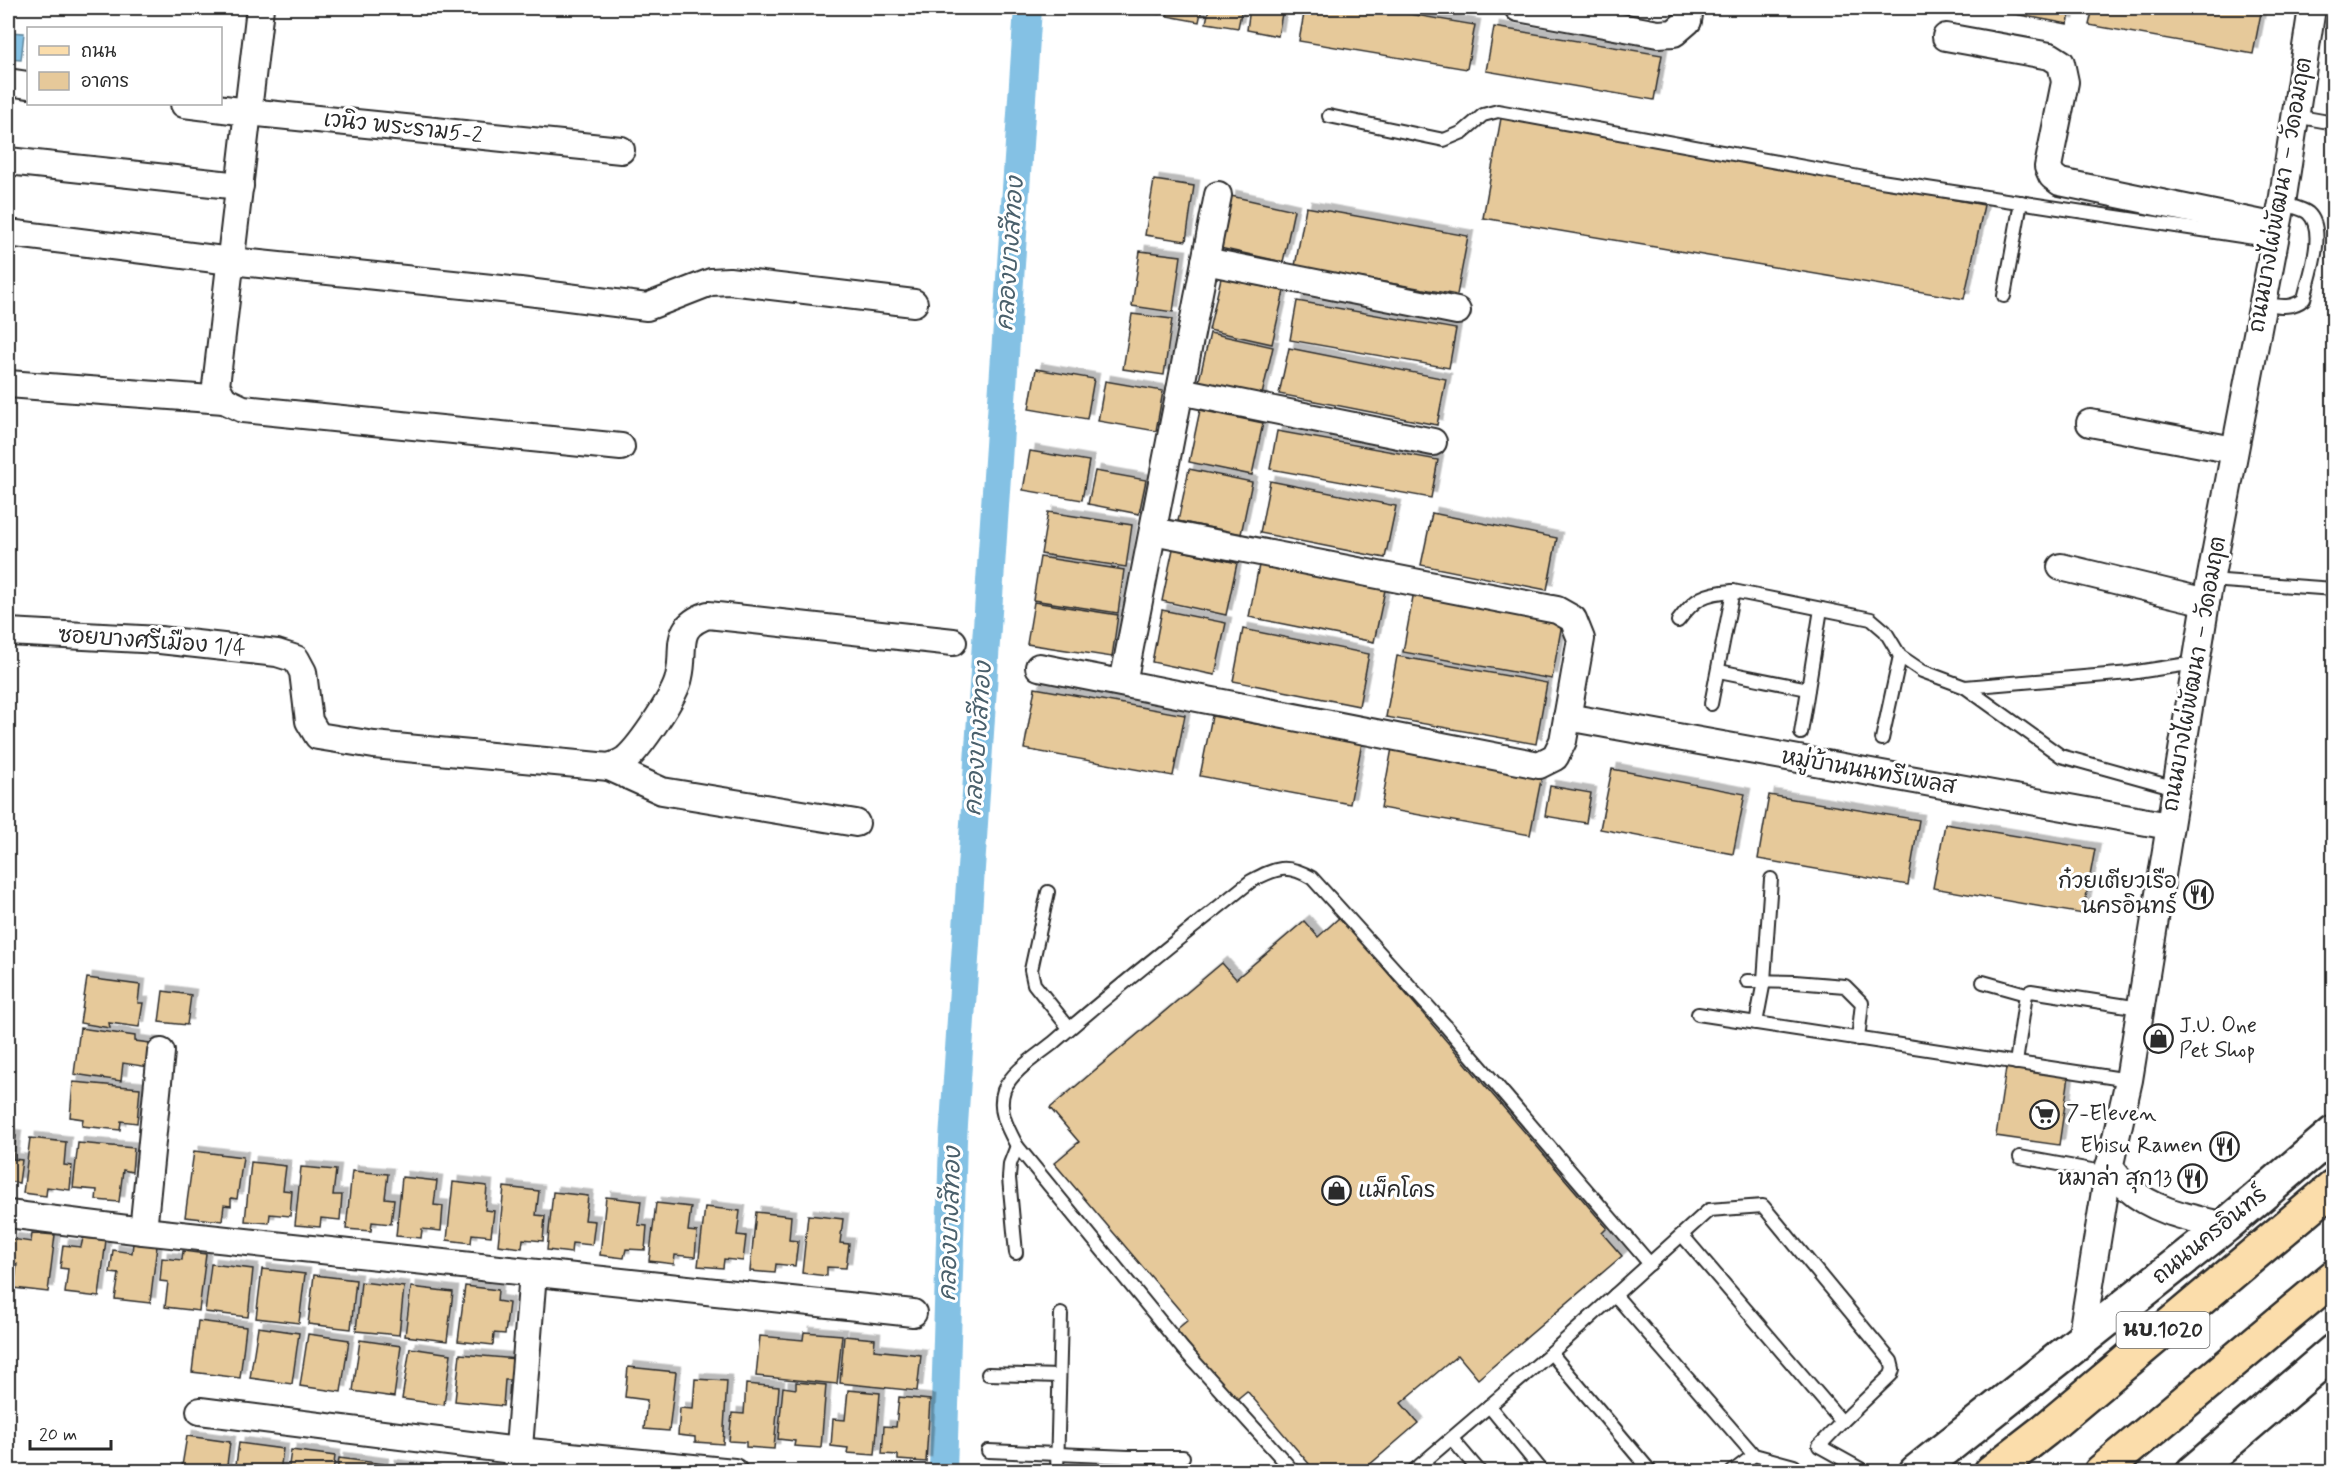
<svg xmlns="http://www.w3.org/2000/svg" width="2341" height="1479" font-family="Mynerve,'Playpen Sans Thai',sans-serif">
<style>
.water{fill:#84c1e4;stroke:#60859a;stroke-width:1.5}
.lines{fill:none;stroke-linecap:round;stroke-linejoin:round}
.canal{stroke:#84c1e4;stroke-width:28}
.building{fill:#e6c99a;stroke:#2b2b2b;stroke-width:1.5;filter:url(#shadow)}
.service-casing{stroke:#2b2b2b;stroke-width:16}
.minor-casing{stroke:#2b2b2b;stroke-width:30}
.secondary-casing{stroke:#2b2b2b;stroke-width:38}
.primary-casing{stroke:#2b2b2b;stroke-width:38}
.service{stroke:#fff;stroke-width:12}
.minor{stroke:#fff;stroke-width:26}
.secondary{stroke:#fff;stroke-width:33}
.primary{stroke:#fbddab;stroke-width:33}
.labels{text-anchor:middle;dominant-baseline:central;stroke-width:6;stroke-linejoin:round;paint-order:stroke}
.shield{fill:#fff;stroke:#6b6b6b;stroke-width:1.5}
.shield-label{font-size:21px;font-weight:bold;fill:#2b2b2b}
.street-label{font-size:22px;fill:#2b2b2b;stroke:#fff}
.poi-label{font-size:22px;fill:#2b2b2b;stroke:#fff;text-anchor:end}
.water-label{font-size:24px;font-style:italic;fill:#4a606c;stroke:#fff}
</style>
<defs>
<filter id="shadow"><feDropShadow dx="5.5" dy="-5.5" stdDeviation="0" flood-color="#0004"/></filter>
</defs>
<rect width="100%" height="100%" fill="#fff"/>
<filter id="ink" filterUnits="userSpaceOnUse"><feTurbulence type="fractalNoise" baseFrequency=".0167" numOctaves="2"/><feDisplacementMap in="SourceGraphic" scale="12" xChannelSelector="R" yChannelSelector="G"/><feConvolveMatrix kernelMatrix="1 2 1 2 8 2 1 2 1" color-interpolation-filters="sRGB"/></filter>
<g filter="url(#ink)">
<polygon class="water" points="8,32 24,33 21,60 8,59"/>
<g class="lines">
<polyline class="canal" points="943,1472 953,1140 1028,8"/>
</g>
<g class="building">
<polygon points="1127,8 1160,8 1159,14"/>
<polygon points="1169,8 1202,8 1199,22 1167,16"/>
<polygon points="1209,8 1242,8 1238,28 1206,23"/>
<polygon points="1250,8 1283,8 1278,36 1247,30"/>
<polygon points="1305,8 1374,8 1475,25 1467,69 1299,41"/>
<polygon points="1983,8 2071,8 2068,24"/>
<polygon points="2093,8 2262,8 2253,54 2089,25"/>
<polygon points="1494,27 1662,55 1654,100 1486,71"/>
<polygon points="1501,118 1984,205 1964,299 1483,218"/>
<polygon points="1154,180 1194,186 1186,241 1145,235"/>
<polygon points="1231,196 1294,210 1283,262 1220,248"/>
<polygon points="1306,207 1468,236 1457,295 1295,266"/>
<polygon points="1140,251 1181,256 1173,312 1132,306"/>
<polygon points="1221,278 1284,291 1272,344 1209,330"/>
<polygon points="1297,301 1456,329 1449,368 1290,340"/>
<polygon points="1132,314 1172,319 1164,375 1123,369"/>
<polygon points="1210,333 1273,347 1261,399 1198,385"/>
<polygon points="1289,348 1446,379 1437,425 1279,394"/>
<polygon points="1036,369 1094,379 1087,419 1029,409"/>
<polygon points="1105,381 1163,391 1156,431 1098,421"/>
<polygon points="1200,410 1263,423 1252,475 1189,462"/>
<polygon points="1277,431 1438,460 1431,498 1270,469"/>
<polygon points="1030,451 1089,461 1082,500 1023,490"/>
<polygon points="1189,469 1252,482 1241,534 1178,521"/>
<polygon points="1095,471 1146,480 1139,514 1088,504"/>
<polygon points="1270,481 1396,506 1385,558 1260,533"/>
<polygon points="1048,512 1132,525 1126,567 1041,554"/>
<polygon points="1432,513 1557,538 1547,590 1421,565"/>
<polygon points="1173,549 1237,563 1226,615 1162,601"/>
<polygon points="1040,557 1124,570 1118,613 1033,600"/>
<polygon points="1259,565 1385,590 1374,642 1249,617"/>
<polygon points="1414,591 1563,618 1552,679 1403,652"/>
<polygon points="1034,602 1118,615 1112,657 1027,644"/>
<polygon points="1162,610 1226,623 1215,675 1152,662"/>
<polygon points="1243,629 1369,654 1359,706 1233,681"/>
<polygon points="1397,656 1547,683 1536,744 1386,717"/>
<polygon points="1035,688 1185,715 1173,776 1024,749"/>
<polygon points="1212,716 1362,743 1350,804 1200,776"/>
<polygon points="1392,748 1542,775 1530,835 1381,808"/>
<polygon points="1612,769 1745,794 1733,854 1600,829"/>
<polygon points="1550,786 1591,793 1586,823 1545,816"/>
<polygon points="1769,795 1919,820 1908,885 1758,859"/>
<polygon points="1945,824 2095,849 2083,914 1933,888"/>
<polygon points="1340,917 1607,1228 1602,1233 1622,1256 1478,1379 1458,1355 1401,1403 1418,1423 1361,1472 1316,1472 1247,1391 1236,1400 1176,1330 1188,1320 1054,1163 1079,1142 1050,1108 1222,963 1236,979 1304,921 1318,937"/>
<polygon points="87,978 140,985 138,1003 143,1003 139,1027 109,1023 110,1028 80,1023"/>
<polygon points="163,991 191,995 187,1025 159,1022"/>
<polygon points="80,1028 135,1036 135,1041 158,1044 155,1068 123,1063 121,1081 74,1074"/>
<polygon points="2006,1068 2069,1076 2059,1145 1996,1136"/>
<polygon points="73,1082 140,1088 137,1123 121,1121 120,1130 82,1126 83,1119 70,1117"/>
<polygon points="8,1135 16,1136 13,1159 22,1160 19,1183 8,1181"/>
<polygon points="30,1138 66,1142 64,1165 72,1166 70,1190 47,1187 46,1196 23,1193"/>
<polygon points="78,1143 134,1148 132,1172 123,1170 119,1202 96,1200 97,1190 73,1188"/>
<polygon points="194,1151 243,1157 237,1199 231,1198 231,1206 224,1205 222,1221 185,1217"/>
<polygon points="251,1162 286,1166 283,1190 292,1191 290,1216 270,1214 269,1223 245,1221"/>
<polygon points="301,1167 336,1170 333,1195 342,1195 340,1220 321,1218 320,1227 295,1225"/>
<polygon points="352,1171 388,1174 385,1198 394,1199 391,1224 372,1222 371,1231 346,1229"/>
<polygon points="402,1177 437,1181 434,1205 443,1206 441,1231 422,1229 421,1238 396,1236"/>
<polygon points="453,1182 487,1186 485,1210 494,1211 491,1236 472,1234 471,1243 447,1240"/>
<polygon points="504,1187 539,1191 536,1215 545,1216 543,1241 523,1239 522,1248 498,1245"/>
<polygon points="553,1192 588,1196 585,1220 595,1221 592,1245 572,1243 571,1253 547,1250"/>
<polygon points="606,1197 641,1201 638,1225 647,1226 645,1250 626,1249 624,1258 600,1255"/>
<polygon points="656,1203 691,1207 688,1231 697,1232 695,1257 675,1255 674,1264 649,1261"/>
<polygon points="705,1207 740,1211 737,1235 746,1236 743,1261 724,1259 723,1268 698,1266"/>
<polygon points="756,1212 791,1216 789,1240 798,1241 795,1266 776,1264 775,1273 750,1271"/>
<polygon points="808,1215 843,1219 840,1243 849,1244 846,1268 827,1267 827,1276 802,1273"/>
<polygon points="32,1233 55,1235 48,1292 14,1288 17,1264 9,1263 12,1239 31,1242"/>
<polygon points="83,1238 106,1240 99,1297 65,1293 68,1269 60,1268 63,1245 81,1247"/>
<polygon points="133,1243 157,1246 150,1303 115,1299 119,1274 110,1273 113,1250 132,1253"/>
<polygon points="183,1251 206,1254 199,1311 165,1307 168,1282 160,1281 162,1258 182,1260"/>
<polygon points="211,1264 253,1269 248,1317 205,1312"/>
<polygon points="262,1269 305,1274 299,1323 256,1318"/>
<polygon points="314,1275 356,1280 351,1329 308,1324"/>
<polygon points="361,1282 404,1287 399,1335 356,1331"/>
<polygon points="465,1286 498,1290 497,1301 509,1303 505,1334 494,1333 493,1345 458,1341"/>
<polygon points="411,1287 453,1292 447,1341 405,1336"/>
<polygon points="198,1321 246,1327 240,1378 192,1372"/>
<polygon points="258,1327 299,1333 292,1384 250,1378"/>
<polygon points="804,1332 842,1335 837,1384 756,1376 760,1336 803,1340"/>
<polygon points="308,1334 349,1340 341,1392 300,1386"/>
<polygon points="844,1336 875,1339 874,1350 921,1355 917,1391 840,1383"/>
<polygon points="360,1340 401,1346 394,1397 353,1391"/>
<polygon points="410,1348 451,1354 444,1405 402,1399"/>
<polygon points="460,1354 517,1359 515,1380 505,1380 503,1406 455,1401"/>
<polygon points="628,1367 676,1372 669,1431 644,1429 647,1400 625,1397"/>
<polygon points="695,1379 727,1381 723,1444 695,1442 695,1437 678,1435 680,1408 693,1409"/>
<polygon points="796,1382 826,1385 821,1448 794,1446 795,1441 778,1439 783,1387 796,1389"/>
<polygon points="746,1384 779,1387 774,1449 746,1447 746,1442 729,1441 732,1413 744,1414"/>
<polygon points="848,1390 880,1393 875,1455 847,1453 848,1448 831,1446 833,1419 845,1420"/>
<polygon points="899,1397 930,1400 926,1462 898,1460 898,1455 882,1454 884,1426 896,1427"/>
<polygon points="187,1436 230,1442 226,1472 181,1472"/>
<polygon points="239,1443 283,1449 280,1472 235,1472"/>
<polygon points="291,1450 335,1456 333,1472 288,1472"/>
<polygon points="339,1458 383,1464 382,1472 337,1472"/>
<polygon points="390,1465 435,1471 389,1472"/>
</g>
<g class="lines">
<defs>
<g id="service">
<polyline points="1329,116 1444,140 1463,132 1483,115 1498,111 1881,181 2274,241"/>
<polyline points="2295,116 2334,123"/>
<polyline points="2004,296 2021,202"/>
<path d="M 2264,304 C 2279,306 2292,309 2304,299 C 2309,277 2327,230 2308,213 C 2302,208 2289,206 2282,203"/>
<polyline points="2210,580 2334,589"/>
<path d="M 1678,621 C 1695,598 1704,593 1733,591 L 1871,619 L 1885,631 L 1900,656 L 1922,671 L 1965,687 L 2130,673 L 2195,663"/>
<polyline points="1719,671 1808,689"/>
<polyline points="1965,687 2061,756 2176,788"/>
<polyline points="1711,704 1733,591"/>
<polyline points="1801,733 1821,609"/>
<polyline points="1882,739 1900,656"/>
<polyline points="1048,892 1031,970 1034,984 1069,1028"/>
<polyline points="1747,981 1795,982 1845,986 1862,1003 1858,1039"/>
<polyline points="1983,982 2026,994"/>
<polyline points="1698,1014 2129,1080"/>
<polyline points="1756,1023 1764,981 1771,879"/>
<polyline points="2016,1063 2026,994 2031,991 2140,1008"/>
<polyline points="2020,1157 2108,1173"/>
<polyline points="1682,1235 1842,1422"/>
<polyline points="1016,1253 1009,1178 1010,1164 1017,1146"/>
<polyline points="1615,1295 1754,1455 1794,1466 1795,1472"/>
<polyline points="1551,1353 1651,1472"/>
<polyline points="988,1374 1059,1376"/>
<polyline points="1489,1406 1543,1472"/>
<polyline points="1452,1439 1480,1472"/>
<polyline points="988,1451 1129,1457 1183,1457"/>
<polyline points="1057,1472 1061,1314"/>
<polyline points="1128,1472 1129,1457"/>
<path d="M 1294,1472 L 1183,1349 L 1017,1146 C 1008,1129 997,1110 1004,1090 C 1012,1071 1037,1056 1053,1043 C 1117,987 1185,934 1251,881 C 1276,868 1286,863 1312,878 L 1445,1025 L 1650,1264"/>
<polyline points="1412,1472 1551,1353 1709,1210 1763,1206 1891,1361 1893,1369 1891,1375 1842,1422 1819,1446 1866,1472"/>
<polyline points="1732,1472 1754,1455"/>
</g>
<g id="minor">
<polyline points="1518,8 1658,34 1674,33 1688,21 1690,8"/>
<polyline points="1946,37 2050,56 2061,63 2065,82 2048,167 2052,176 2060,182 2277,227"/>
<polyline points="8,82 28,85"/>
<polyline points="184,104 248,112 621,150"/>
<polyline points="8,161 240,186"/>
<polyline points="8,233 231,261 520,291 647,307 711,282 729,281 914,303"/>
<polyline points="1205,261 1457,311"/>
<polyline points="8,384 224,400 243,409 621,447"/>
<polyline points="1180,391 1433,442"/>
<polyline points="224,400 216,386 260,8"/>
<polyline points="2090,423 2234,450"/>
<polyline points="2061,567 2206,602"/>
<polyline points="8,632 160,640 277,653 296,659 303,672 309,721 318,736 374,745 609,767 662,791 856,823"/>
<polyline points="1039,667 1539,765 1555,757 1563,741 1581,639 1573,619 1557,610 1153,531"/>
<polyline points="1123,683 1218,195"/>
<polyline points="1567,717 2169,826"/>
<path d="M 609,767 C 615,765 621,763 626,759 C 640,747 676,695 679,677 C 686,648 672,627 708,615 L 953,642"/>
<path d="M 2109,1166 C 2115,1174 2121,1182 2128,1188 C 2154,1212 2192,1218 2225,1226"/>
<polyline points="8,1214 143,1231 913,1313"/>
<polyline points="143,1231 161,1052"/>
<polyline points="2081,1340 2108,1173 2129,1080 2206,602 2282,203 2312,8"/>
<polyline points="200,1411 519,1451 734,1472"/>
<polyline points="517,1472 533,1273"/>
</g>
<g id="secondary">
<polyline points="1916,1472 2225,1226 2334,1133"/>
<polyline points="2193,1472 2334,1351"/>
</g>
<g id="primary">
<polyline points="1991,1472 2045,1430 2334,1187"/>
<polyline points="2101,1472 2334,1277"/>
</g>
</defs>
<use href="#service" class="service-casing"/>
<use href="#minor" class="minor-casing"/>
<use href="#secondary" class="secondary-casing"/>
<use href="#primary" class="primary-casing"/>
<use href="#service" class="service"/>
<use href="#minor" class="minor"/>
<use href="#secondary" class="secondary"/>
<use href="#primary" class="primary"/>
</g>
</g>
<defs>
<symbol id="restaurant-ring" viewBox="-11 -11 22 22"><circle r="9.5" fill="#fff" stroke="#2b2b2b" stroke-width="1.5"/><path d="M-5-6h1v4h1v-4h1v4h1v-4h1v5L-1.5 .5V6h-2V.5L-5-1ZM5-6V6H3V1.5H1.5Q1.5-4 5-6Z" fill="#2b2b2b"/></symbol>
<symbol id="shop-ring" viewBox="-11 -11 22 22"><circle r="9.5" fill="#fff" stroke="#2b2b2b" stroke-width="1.5"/><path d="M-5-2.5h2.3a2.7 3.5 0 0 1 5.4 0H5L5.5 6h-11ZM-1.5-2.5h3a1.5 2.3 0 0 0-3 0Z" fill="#2b2b2b"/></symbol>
<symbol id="supermarket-ring" viewBox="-11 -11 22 22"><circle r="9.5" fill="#fff" stroke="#2b2b2b" stroke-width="1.5"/><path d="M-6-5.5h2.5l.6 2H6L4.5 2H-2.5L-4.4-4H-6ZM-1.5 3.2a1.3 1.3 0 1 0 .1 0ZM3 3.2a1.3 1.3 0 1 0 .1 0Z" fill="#2b2b2b"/></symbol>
</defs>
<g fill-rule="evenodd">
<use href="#restaurant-ring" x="2182" y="878" width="33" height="33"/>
<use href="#shop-ring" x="2142" y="1022" width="33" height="33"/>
<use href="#supermarket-ring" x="2028" y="1098" width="33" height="33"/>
<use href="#restaurant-ring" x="2208" y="1130" width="33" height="33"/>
<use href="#restaurant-ring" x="2176" y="1162" width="33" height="33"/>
<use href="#shop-ring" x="1320" y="1174" width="33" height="33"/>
</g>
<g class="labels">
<rect class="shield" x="2116.5" y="1312" width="93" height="36" rx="4.5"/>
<g class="shield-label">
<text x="2163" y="1330">นบ.1020</text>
</g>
<g class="street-label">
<text transform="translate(403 128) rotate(6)">เวนิว พระราม5-2</text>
<text transform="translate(2281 195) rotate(-80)">ถนนบางไผ่พัฒนา – วัดอมฤต</text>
<text transform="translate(152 642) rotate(4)">ซอยบางศรีเมือง 1/4</text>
<text transform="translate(2195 674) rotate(-80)">ถนนบางไผ่พัฒนา – วัดอมฤต</text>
<text transform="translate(1868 772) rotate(10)">หมู่บ้านนนทรีเพลส</text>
<text transform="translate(2210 1236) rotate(-39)">ถนนนครอินทร์</text>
</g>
<g class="poi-label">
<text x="2177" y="882">ก๋วยเตียวเรือ<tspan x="2177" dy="25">นครอินทร์</tspan></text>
<text x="2179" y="1026" text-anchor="start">J.U. One<tspan x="2179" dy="25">Pet Shop</tspan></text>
<text x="2066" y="1114" text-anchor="start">7-Eleven</text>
<text x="2203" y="1146">Ebisu Ramen</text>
<text x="2172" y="1179">หมาล่า สุก13</text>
<text x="1358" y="1191" text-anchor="start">แม็คโคร</text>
</g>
<g class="water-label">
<text transform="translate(1011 254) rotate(-86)">คลองบางสีทอง</text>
<text transform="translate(979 739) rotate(-86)">คลองบางสีทอง</text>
<text transform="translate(951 1224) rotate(-88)">คลองบางสีทอง</text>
</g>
</g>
<rect width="2341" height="1479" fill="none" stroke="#fff" stroke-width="30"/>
<rect x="15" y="15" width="2311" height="1449" fill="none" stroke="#2b2b2b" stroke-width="2" filter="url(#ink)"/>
<rect x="27" y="27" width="195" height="78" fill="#ffffff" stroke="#aaaaaa" stroke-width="1.5"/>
<rect x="39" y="46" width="30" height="9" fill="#fbddab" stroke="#aaaaaa" stroke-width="1.5"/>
<text x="81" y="57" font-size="18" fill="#2b2b2b">ถนน</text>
<rect x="39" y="72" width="30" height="18" fill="#e6c99a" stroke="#aaaaaa" stroke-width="1.5"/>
<text x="81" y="87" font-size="18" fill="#2b2b2b">อาคาร</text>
<path d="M30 1440v9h81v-9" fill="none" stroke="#2b2b2b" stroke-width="3"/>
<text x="39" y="1440" font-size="18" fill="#2b2b2b" stroke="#ffffff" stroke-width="4.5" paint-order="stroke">20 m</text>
</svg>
